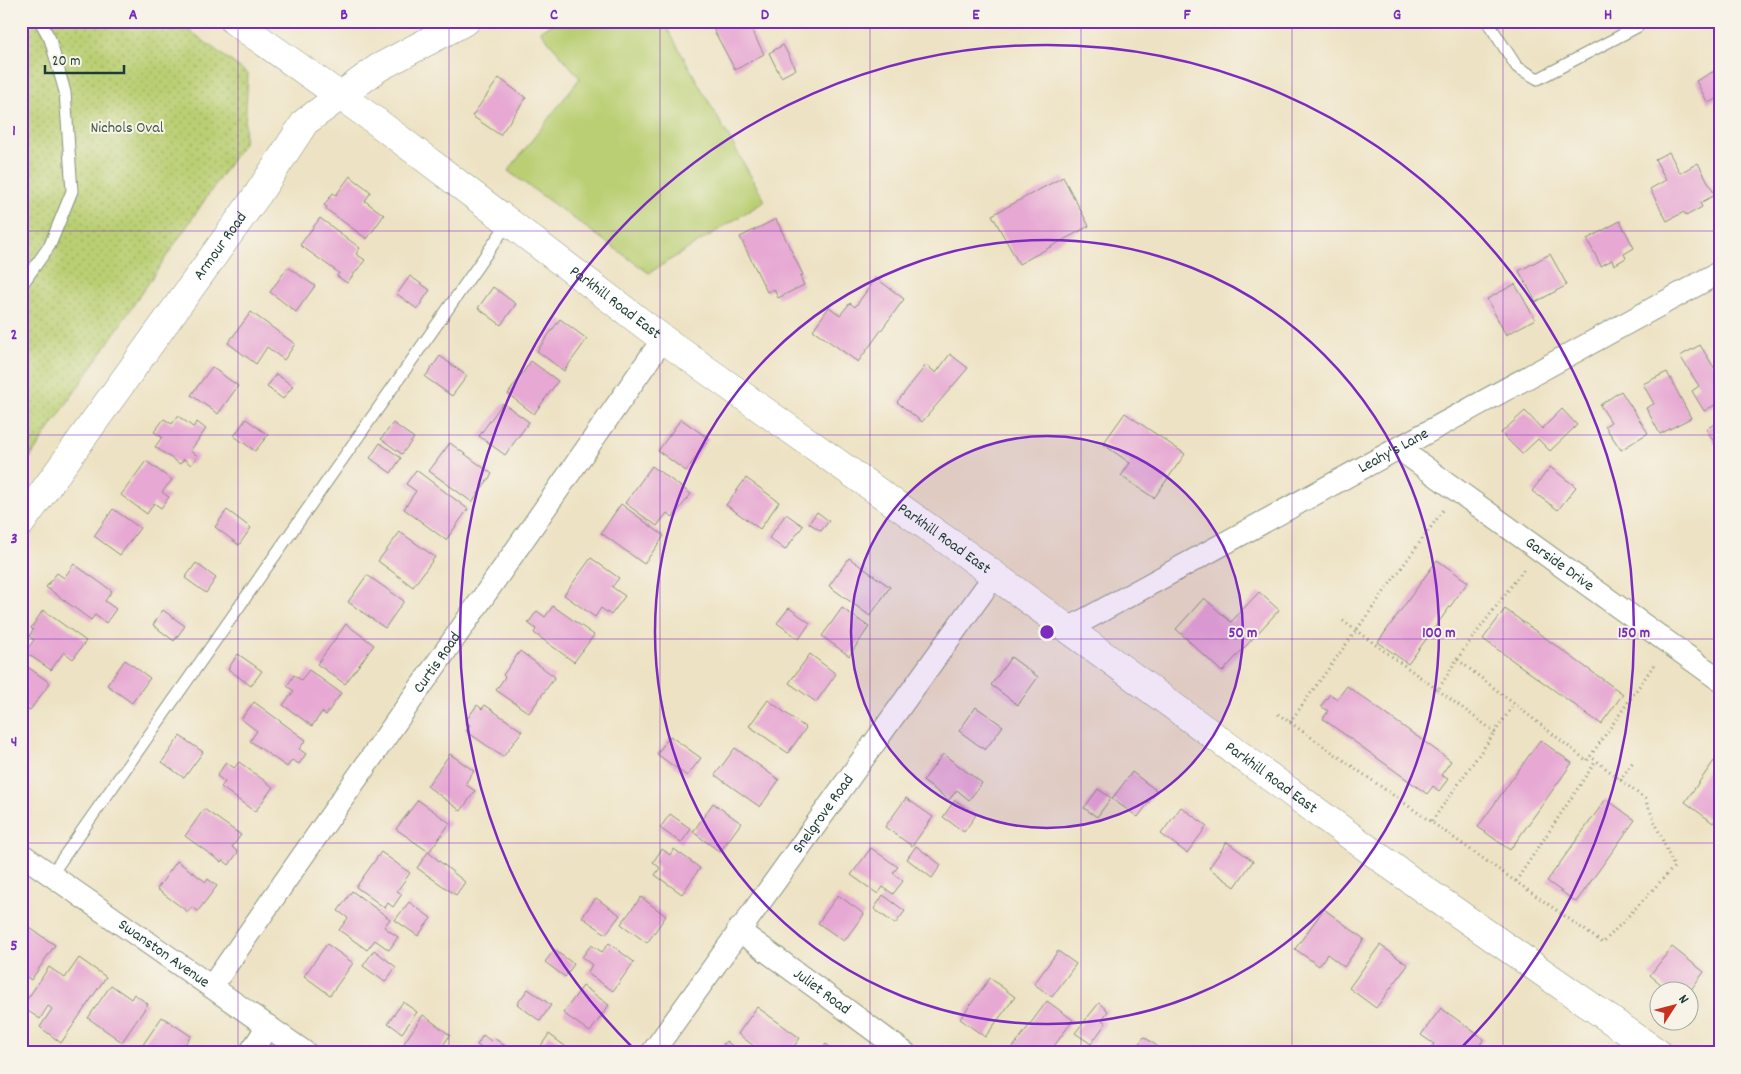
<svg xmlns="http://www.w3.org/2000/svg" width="1741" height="1074" font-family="Dekko,sans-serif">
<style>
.grass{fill:#bacf73;stroke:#6c8654}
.park{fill:url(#park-dots);stroke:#6c8654}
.building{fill:#e7a8d3}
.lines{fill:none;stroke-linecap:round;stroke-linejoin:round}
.lane-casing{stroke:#86907c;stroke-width:13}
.street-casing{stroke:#86907c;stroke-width:24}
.secondary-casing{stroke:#86907c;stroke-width:29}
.path{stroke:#86907c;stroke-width:3;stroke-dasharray:1 4;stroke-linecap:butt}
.lane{stroke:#fff;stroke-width:11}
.street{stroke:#fff;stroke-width:22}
.secondary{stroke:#fff;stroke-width:28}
.grid{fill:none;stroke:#7b2cbf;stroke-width:1;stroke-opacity:0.55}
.ring{fill:none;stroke:#7b2cbf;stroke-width:2.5}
.labels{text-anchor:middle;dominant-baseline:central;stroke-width:4;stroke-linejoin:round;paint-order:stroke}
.park-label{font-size:16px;fill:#3e5a41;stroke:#f7f3e8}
.street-label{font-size:16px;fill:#1f3d34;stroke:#f7f3e8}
.centre{fill:#7b2cbf;stroke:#f7f3e8;stroke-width:2.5}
.ring-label{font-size:15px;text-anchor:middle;font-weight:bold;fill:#7b2cbf;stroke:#f7f3e8;stroke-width:4;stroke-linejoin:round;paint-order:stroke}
.neatline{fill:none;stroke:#7b2cbf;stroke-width:2}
.grid-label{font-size:16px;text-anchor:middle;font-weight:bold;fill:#7b2cbf}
</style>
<defs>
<pattern id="park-dots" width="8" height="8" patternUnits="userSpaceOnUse" patternTransform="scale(1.25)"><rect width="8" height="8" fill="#bacf73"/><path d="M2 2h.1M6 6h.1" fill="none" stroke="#97a95f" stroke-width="1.8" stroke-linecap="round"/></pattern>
</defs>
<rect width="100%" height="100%" fill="#f7f3e8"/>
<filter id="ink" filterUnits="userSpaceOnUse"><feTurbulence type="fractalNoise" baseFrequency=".02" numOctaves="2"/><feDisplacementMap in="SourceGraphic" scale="10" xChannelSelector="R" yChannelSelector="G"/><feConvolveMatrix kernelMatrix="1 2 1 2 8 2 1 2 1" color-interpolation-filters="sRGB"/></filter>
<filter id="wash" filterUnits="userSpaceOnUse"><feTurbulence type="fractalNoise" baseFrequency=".0096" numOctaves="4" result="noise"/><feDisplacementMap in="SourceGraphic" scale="20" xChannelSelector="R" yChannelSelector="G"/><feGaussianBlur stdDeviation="1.12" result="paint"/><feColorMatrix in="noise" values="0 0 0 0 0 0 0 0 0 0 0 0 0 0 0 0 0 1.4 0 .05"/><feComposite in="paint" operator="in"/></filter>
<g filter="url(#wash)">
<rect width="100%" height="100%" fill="#ede2c3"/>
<polygon class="grass" points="557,21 663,21 765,201 649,273 508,171 580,78 540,31"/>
<polygon class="park" points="21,21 177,21 248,74 244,142 21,471"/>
<g id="blocks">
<g class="building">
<polygon points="709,21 747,21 764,54 735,70"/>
<polygon points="783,45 796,69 781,77 769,53"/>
<polygon points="1720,68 1720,97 1708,103 1696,81"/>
<polygon points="499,78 526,98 500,135 472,116"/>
<polygon points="1669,152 1680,173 1698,163 1715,195 1700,203 1702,207 1686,216 1684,212 1667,221 1650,189 1666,180 1655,159"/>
<polygon points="350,176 371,192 365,201 384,215 367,239 326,209 327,207 324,205 333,193 336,195"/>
<polygon points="1063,177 1089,226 1019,264 992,215"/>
<polygon points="320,218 360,248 356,254 365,260 347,283 337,276 339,273 300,245"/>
<polygon points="776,219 803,275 800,276 804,285 778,298 774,289 767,292 740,237"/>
<polygon points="1620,221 1634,248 1624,254 1626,258 1614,265 1612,260 1601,266 1587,239"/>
<polygon points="1550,254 1567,285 1536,302 1519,271"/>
<polygon points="288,267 315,286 296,312 270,292"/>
<polygon points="410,276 430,290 417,309 397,294"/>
<polygon points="876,278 904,299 858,362 813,330 829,307 840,315 850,303 855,307"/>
<polygon points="1515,284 1535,319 1506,335 1487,299"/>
<polygon points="493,287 516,304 501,325 478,308"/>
<polygon points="251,312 295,344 284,360 267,347 256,364 228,343"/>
<polygon points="560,319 587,339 564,371 537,351"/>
<polygon points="1700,345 1720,377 1720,402 1704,411 1692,391 1699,386 1680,356"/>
<polygon points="950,354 968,368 922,422 897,402 926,365 936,373"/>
<polygon points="440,356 467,376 452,396 425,377"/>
<polygon points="531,361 558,381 534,414 508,394"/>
<polygon points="212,367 238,386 218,414 191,395"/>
<polygon points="1667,372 1691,418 1660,434 1646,408 1654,404 1643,384"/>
<polygon points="276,374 293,386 283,399 267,387"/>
<polygon points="1621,391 1648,433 1621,450 1605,426 1611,422 1600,405"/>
<polygon points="503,403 529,422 505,455 479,436"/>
<polygon points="1562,409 1577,425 1550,451 1538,439 1522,454 1501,433 1525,411 1542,429"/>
<polygon points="1125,413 1185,454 1154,498 1121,476 1130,463 1103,444"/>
<polygon points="178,416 193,427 197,422 206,429 190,451 198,456 191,465 184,459 180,464 155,447 162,437 154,432 164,419 172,424"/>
<polygon points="246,419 268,435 255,451 234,436"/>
<polygon points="681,419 709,439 686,471 658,451"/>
<polygon points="1718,422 1720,425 1720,452 1706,429"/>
<polygon points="393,423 414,438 402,454 381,439"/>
<polygon points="380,443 401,458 391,473 370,458"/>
<polygon points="450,443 492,474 472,502 429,471"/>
<polygon points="146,461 172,480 162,492 169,497 161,508 154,503 147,514 121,495"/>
<polygon points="652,466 691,494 673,517 667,513 657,526 625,503"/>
<polygon points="1550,467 1576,487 1558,510 1532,491"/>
<polygon points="416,470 468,509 446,540 404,509 416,491 406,484"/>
<polygon points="746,478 779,502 760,529 726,505"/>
<polygon points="621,504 664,536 644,564 601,533"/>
<polygon points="113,509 140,528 120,555 94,536"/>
<polygon points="227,510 251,528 239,545 215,527"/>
<polygon points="817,512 829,521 821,531 809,523"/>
<polygon points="786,514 803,526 785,550 769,538"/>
<polygon points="400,532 435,557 413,587 378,561"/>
<polygon points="591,558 619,578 612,587 625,596 611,615 601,608 595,617 564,595"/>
<polygon points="849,558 890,587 870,616 829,586"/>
<polygon points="1437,560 1468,582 1408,664 1378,642"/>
<polygon points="196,563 216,578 206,593 185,578"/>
<polygon points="74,564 112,591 105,601 116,609 106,623 95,615 91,620 46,587 57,573 64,578"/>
<polygon points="367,575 404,601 385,628 348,602"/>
<polygon points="1259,592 1279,610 1222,672 1176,629 1204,598 1231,622"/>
<polygon points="553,606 594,635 574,662 534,633 536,629 528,623 537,611 545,617"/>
<polygon points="789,608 810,623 799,639 777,623"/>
<polygon points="842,608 869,627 849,656 822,636"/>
<polygon points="1505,609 1623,694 1601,724 1483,639"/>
<polygon points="43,610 86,641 73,659 64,652 51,670 25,652 34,640 29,636 33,630 31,628"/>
<polygon points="163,610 185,626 174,641 153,625"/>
<polygon points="346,624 374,645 345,684 317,664"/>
<polygon points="520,651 555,677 529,713 496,690 505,677 503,675"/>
<polygon points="238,654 262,671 251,686 228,669"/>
<polygon points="810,654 836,674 816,702 789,683"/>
<polygon points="1011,657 1038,677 1018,705 991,685"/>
<polygon points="125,660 150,678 132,703 107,685"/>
<polygon points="21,662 50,683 30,710 21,708"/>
<polygon points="309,670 341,693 326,715 322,712 312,726 283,705 294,691 287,686 294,675 301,680"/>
<polygon points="1347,686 1451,761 1441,775 1448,779 1439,791 1433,786 1427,794 1323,719 1328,711 1321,706 1330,694 1337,699"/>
<polygon points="768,700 806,728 788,753 749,726"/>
<polygon points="254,702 306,740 299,749 306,754 299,764 292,760 287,767 250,741 257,731 241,719"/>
<polygon points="477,705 482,709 485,705 522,731 503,757 466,731 470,725 465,722"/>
<polygon points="976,707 1003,726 985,750 959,731"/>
<polygon points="180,736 203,752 184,778 162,762"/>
<polygon points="670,736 701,758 687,776 657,754"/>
<polygon points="1540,740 1572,763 1510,850 1478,827"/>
<polygon points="735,748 779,780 760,807 715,775"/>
<polygon points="450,754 474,771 465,784 475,791 461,811 427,786"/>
<polygon points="943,754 982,783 969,800 957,790 949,800 923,781"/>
<polygon points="1714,761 1720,765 1720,813 1713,823 1685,802"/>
<polygon points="226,762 234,768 239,762 273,787 255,812 221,787 225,782 217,776"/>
<polygon points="1132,772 1157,791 1138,817 1112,799"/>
<polygon points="1098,789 1111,798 1097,817 1084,808"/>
<polygon points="906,798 933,817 912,846 885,827"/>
<polygon points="1606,799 1635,820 1576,902 1547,881"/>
<polygon points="418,800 450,823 429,852 396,829"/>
<polygon points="955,800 976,815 964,832 943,817"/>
<polygon points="713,803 741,823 720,852 693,832"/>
<polygon points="1181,807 1207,826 1187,853 1161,834"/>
<polygon points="204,809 241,835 232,847 238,852 229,865 223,860 221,862 185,836"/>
<polygon points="670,814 691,829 681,843 660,828"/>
<polygon points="1227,842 1253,861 1235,887 1209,868"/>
<polygon points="916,846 941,865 932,878 907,859"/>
<polygon points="871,848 898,867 893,873 903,881 893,894 883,887 878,894 851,875"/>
<polygon points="662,849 670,855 674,849 700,868 682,894 655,875 660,868 653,862"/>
<polygon points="381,852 410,873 397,891 402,894 393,907 388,903 385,908 356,887"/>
<polygon points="428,852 465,882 456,895 417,868"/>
<polygon points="177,861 206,882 208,879 217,886 198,911 192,907 188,912 157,889"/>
<polygon points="352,891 390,919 384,927 398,937 389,950 375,940 367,950 339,930 348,918 338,911"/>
<polygon points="838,895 864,914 844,941 818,923"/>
<polygon points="883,895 905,911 895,924 874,909"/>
<polygon points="641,897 666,916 647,943 621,924"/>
<polygon points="596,898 620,915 606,934 582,917"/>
<polygon points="409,902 431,918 418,936 395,920"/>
<polygon points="1324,909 1364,939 1344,967 1327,954 1319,966 1295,949"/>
<polygon points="21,922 55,945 31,980 21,973"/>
<polygon points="609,943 634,962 613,991 587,973 592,965 582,957 591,945 602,952"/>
<polygon points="327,944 353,963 330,995 304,976"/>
<polygon points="1380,945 1408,965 1376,1008 1349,988"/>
<polygon points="1672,947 1704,972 1689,992 1670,992 1650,975"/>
<polygon points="374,950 396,967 385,982 363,966"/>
<polygon points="554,950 574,964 565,977 545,962"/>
<polygon points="1058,951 1076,964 1052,997 1034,984"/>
<polygon points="79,958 106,977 61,1043 40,1027 52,1009 48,1006 40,1019 22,1007 49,967 65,978"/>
<polygon points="990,978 1015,997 985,1037 960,1019"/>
<polygon points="111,985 131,999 134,994 148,1004 122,1042 88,1018"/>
<polygon points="583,986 609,1005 590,1032 563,1013"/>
<polygon points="528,989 551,1005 540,1021 517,1004"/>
<polygon points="1047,1001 1073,1020 1049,1053 1015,1053 1011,1050"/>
<polygon points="403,1002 417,1012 402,1033 388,1023"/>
<polygon points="1099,1003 1108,1011 1102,1020 1106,1023 1091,1044 1075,1033"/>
<polygon points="757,1007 800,1038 789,1053 763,1053 738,1034"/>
<polygon points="1441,1008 1484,1039 1474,1053 1428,1053 1434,1044 1421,1035"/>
<polygon points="423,1015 450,1035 438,1053 418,1053 404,1043"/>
<polygon points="162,1017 191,1036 183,1047 192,1053 145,1053 140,1049"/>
<polygon points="549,1034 574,1053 536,1053"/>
<polygon points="483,1035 491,1041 494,1038 515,1053 483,1053 485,1050 477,1045"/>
<polygon points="1144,1037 1157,1046 1152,1053 1132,1053"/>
<polygon points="726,1041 742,1053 718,1053"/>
<polygon points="826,1044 838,1053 820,1053"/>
<polygon points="1105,1045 1117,1053 1099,1053"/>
</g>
</g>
</g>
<g filter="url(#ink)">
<use href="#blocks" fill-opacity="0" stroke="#86907c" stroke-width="1"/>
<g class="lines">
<defs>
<g id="lane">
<polyline points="1487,21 1517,67 1538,79 1637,27"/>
<polyline points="21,286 50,245 72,191 65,92 50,39 40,21"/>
<polyline points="51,875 508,223"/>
</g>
<g id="street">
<path id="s1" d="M 1398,448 L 1720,680"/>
<path id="s2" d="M 1068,629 L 1720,272"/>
<path id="s3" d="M 21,854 L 306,1053"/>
<path id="s4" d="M 738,930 L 905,1053"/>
<path id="s5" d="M 212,986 L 663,339"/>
<polyline points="250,1053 268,1026"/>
<path id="s6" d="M 652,1053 L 994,576"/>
</g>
<g id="secondary">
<path id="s7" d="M 234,21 L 377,122 L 663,339 L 963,552 L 1416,884 L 1658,1053"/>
<path id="s8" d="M 21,523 L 258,194 L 305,122 L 378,68 L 466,21"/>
</g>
</defs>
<use href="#lane" class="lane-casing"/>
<use href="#street" class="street-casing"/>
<use href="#secondary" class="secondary-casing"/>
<g class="path">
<polyline points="1343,621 1438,690 1457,659 1587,761 1656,662"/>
<polyline points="1457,659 1524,569"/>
<polyline points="1438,690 1495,732 1514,704"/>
<polyline points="1278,714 1603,943 1674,867 1645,799 1590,756"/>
<polyline points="1290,722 1444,509"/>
<polyline points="1620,780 1633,762"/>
<polyline points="1432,821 1495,732"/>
<polyline points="1516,881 1596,761"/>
</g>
<use href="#lane" class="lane"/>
<use href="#street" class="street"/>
<use href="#secondary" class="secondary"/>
</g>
</g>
<path class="grid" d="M 238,21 L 238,1053M 449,21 L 449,1053M 660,21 L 660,1053M 870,21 L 870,1053M 1081,21 L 1081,1053M 1292,21 L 1292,1053M 1503,21 L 1503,1053M 21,231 L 1720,231M 21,435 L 1720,435M 21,639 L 1720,639M 21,843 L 1720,843"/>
<circle cx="1047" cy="632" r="196" fill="#7b2cbf" fill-opacity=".12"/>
<g class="ring">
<circle cx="1047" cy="632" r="196"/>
<circle cx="1047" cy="632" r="392"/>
<path d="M636 1051A587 587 0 1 1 1458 1051"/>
</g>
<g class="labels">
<g class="park-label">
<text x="127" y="128">Nichols Oval</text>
</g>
<g class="street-label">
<text stroke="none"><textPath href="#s8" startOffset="341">Armour Road</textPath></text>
<text stroke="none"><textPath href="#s7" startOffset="474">Parkhill Road East</textPath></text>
<text stroke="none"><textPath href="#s2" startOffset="371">Leahy's Lane</textPath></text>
<text stroke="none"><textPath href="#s7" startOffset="879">Parkhill Road East</textPath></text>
<text stroke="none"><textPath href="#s1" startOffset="199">Garside Drive</textPath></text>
<text stroke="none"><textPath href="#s5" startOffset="394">Curtis Road</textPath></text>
<text stroke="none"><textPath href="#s7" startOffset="1284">Parkhill Road East</textPath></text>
<text stroke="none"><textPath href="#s6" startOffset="294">Snelgrove Road</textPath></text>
<text stroke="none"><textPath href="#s3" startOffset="174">Swanston Avenue</textPath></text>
<text stroke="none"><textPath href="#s4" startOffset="104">Juliet Road</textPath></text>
</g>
</g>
<circle cx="1047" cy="632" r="8" class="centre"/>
<g class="ring-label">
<text x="1243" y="637">50 m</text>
<text x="1439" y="637">100 m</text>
<text x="1634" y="637">150 m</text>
</g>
<rect width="1741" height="1074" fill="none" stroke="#f7f3e8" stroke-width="55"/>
<g transform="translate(1674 1006) rotate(54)"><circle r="24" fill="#f7f3e8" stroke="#a1aaa0"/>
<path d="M0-4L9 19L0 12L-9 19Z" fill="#c8321e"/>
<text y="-8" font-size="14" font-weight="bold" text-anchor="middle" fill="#1f3d34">N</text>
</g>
<path d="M45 65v8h79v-8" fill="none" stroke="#1f3d34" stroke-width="2.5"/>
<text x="52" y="65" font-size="15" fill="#1f3d34" stroke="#f7f3e8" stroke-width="4" paint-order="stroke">20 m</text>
<rect x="28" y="28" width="1686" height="1018" class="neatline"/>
<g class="grid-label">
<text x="133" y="19">A</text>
<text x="344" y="19">B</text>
<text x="554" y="19">C</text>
<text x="765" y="19">D</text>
<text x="976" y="19">E</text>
<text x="1187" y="19">F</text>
<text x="1397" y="19">G</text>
<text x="1608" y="19">H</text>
<text x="14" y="135">1</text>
<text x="14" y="339">2</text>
<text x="14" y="543">3</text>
<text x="14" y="746">4</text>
<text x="14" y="950">5</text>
</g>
</svg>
